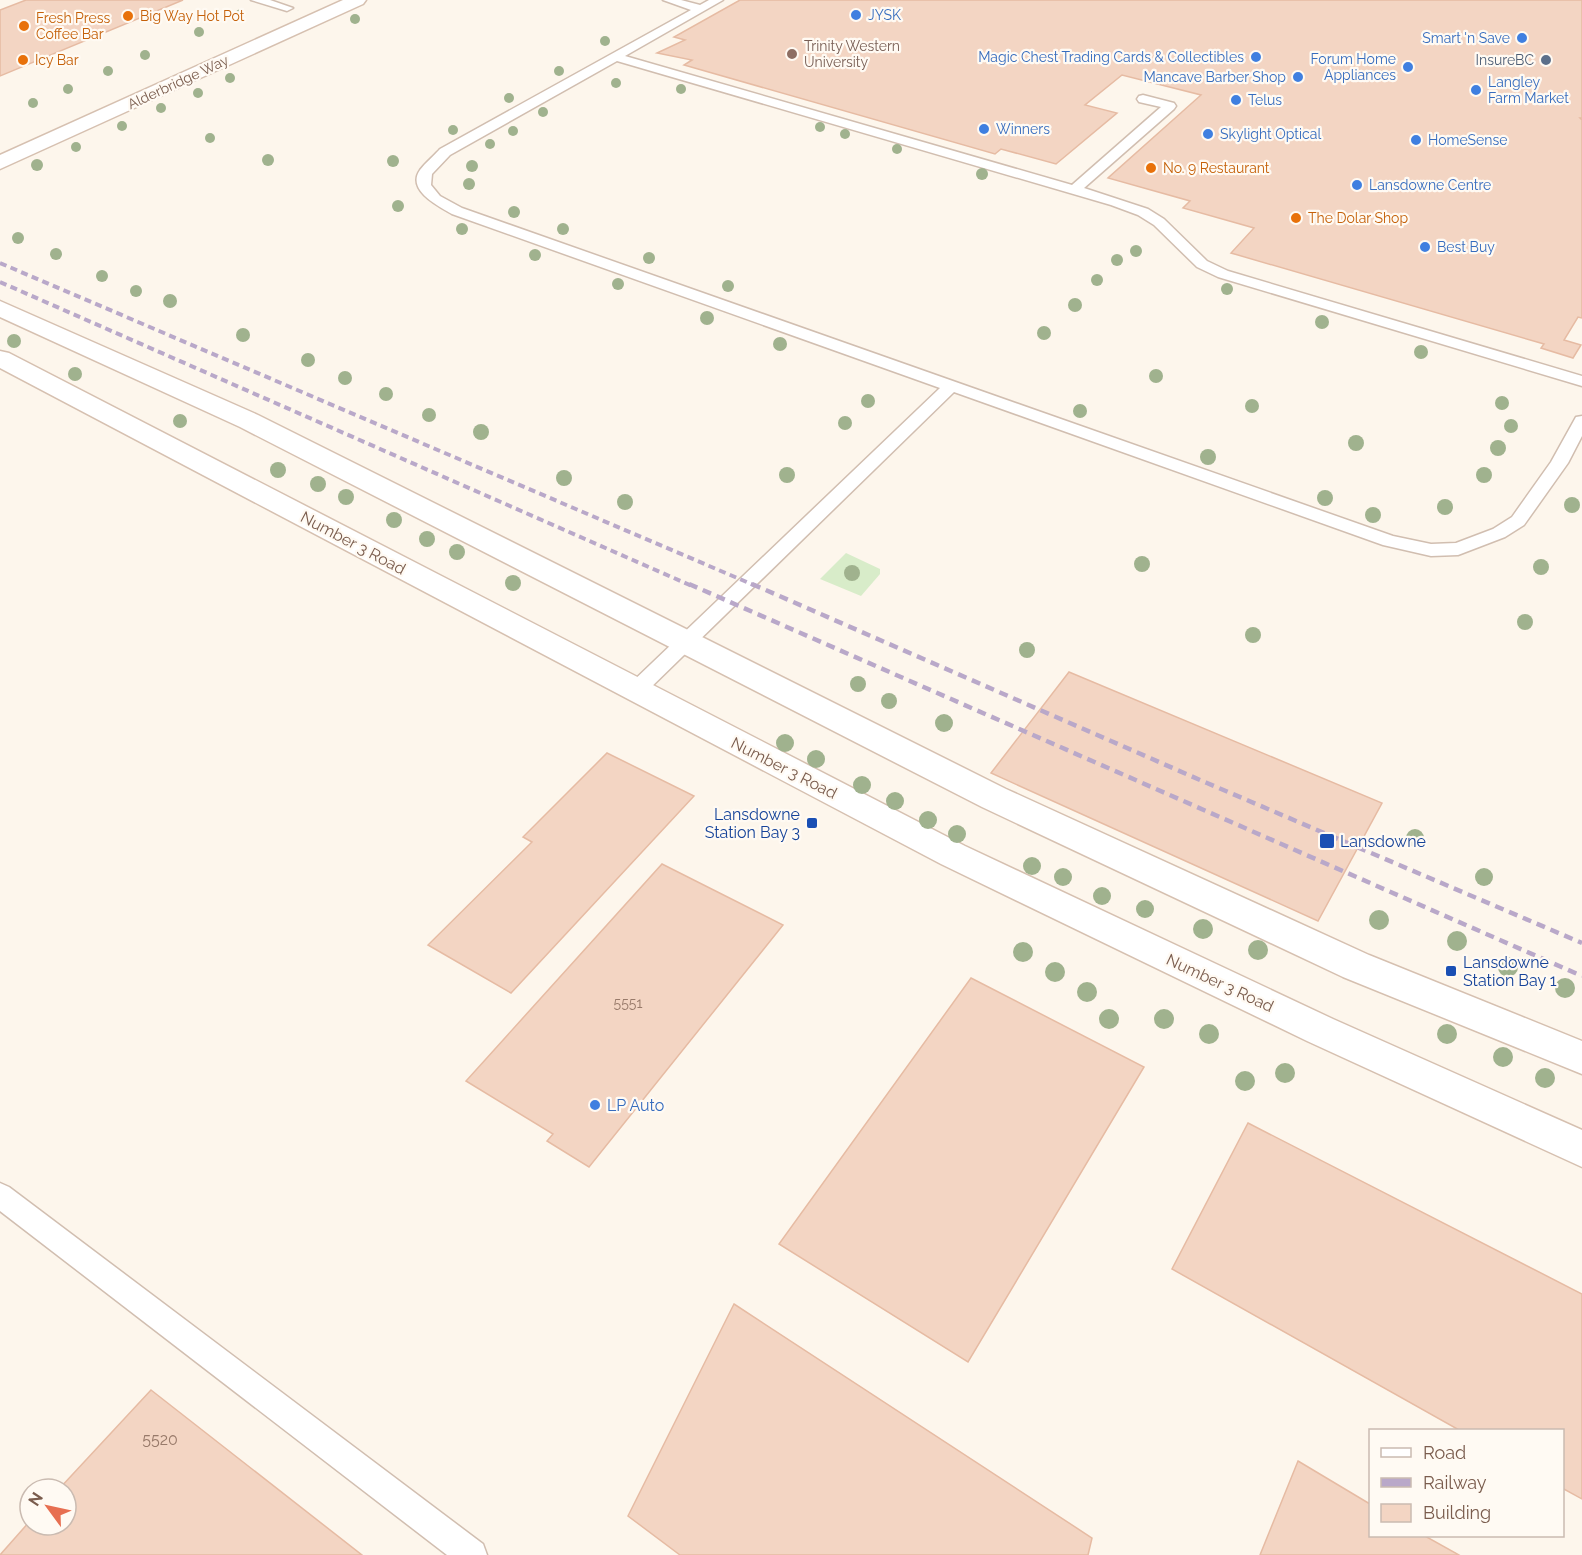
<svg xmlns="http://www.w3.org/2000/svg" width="1582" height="1555" font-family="Raleway,sans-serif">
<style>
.green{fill:#d8ecc9}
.building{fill:#f3d5c3;stroke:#e6bba3;stroke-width:1.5}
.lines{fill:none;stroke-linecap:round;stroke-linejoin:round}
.lane-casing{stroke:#d1beb0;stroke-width:3}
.secondary-casing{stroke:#d6c0b0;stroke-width:3}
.lane{fill:#fff;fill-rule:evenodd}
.secondary{fill:#fff;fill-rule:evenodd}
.rail-far1{stroke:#b9a8c9;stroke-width:4;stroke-dasharray:7 4.5;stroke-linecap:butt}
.rail{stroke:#b9a8c9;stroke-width:4.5;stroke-dasharray:9 6;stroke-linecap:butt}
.tree{fill:#a0b28e}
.shop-dot{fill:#3f7fe0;stroke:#fffaf3;stroke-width:2}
.food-dot{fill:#e8710a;stroke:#fffaf3;stroke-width:2}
.education-dot{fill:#8d6e63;stroke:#fffaf3;stroke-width:2}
.service-dot{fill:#5c6f8a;stroke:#fffaf3;stroke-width:2}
.transit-dot{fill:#1a4fb4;stroke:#fffaf3;stroke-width:2}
.labels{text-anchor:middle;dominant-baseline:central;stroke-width:4.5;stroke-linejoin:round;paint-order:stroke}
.far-shop-label{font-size:14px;fill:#366cbe;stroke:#fffaf3;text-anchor:start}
.far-food-label{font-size:14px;fill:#c56008;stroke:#fffaf3;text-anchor:start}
.far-education-label{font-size:14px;fill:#785e54;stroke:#fffaf3;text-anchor:start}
.far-service-label{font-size:14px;fill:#4e5e75;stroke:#fffaf3;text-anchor:end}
.far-street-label{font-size:14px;fill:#7a5c4d;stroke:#fffaf3}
.number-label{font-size:14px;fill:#987a6a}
.street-label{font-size:16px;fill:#7a5c4d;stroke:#fffaf3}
.transit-label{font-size:16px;fill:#164399;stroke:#fffaf3;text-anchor:start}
.shop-label{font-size:16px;fill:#366cbe;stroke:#fffaf3;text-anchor:start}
.near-number-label{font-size:16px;fill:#987a6a}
</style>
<rect width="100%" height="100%" fill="#fdf6ec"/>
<polygon class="green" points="846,553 880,569 880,574 861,596 820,579"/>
<g class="building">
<polygon points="26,0 183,0 0,76 0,10"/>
<polygon points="740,0 1582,0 1582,118 1580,118 1582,120 1582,318 1578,317 1564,340 1581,345 1573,358 1541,348 1544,344 1231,253 1254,228 1183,208 1190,201 1108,178 1201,95 1122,75 1085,105 1117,113 1056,164 1001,149 995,154 684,65 692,60 657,53 685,40 674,37"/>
<polygon points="1069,672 1382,803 1318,921 991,773"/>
<polygon points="607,753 694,796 511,993 428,945 532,842 523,837"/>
<polygon points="662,864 783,925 589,1167 547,1141 553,1134 466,1081"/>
<polygon points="971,978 1144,1067 968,1362 779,1244"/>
<polygon points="1248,1123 1582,1294 1582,1499 1562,1488 1562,1430 1459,1430 1172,1269"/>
<polygon points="734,1304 1092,1538 1088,1555 680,1555 628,1516"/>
<polygon points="151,1390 362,1555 0,1555 30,1521 30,1525 66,1525 66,1489 59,1489"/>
<polygon points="1298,1461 1370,1504 1370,1536 1425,1536 1459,1555 1260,1555"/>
</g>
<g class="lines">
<defs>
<g id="lane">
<polygon points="251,0 270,0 293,8 287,11"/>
<path d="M 663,0 L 681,0 L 700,5 L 709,0 L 723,0 L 625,56 L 1072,185 L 1161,107 L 1139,102 L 1137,99 L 1139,96 L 1143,95 L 1174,103 L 1176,106 L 1174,109 L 1084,188 L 1148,209 L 1164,219 L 1207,261 L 1228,271 L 1582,376 L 1582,386 L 1218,277 L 1197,267 L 1154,225 L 1138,215 L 1111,205 L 617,61 L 450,155 L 432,174 L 431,185 L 440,196 L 462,208 L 1393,536 L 1431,544 L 1456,543 L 1493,529 L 1512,517 L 1551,462 L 1576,417 L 1582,416 L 1582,436 L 1568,463 L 1524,525 L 1505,537 L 1458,555 L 1431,556 L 1383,545 L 954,392 L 643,695 L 636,697 L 629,695 L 626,690 L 629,685 L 940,388 L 452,214 C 438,206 406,190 420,170 C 426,162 434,156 440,149 L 691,10 Z"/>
<polygon points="0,1183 9,1187 483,1544 487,1555 447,1555 0,1211"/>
</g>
<g id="secondary">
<polygon points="343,0 366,0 363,4 0,169 0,155"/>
<polygon points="0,301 258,415 1006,789 1369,955 1582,1041 1582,1074 1343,977 982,807 240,427 0,317"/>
<polygon points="0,351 9,353 965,846 1333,1019 1582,1130 1582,1167 1307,1041 941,864 0,368"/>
</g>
</defs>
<use href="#lane" class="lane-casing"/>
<use href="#secondary" class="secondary-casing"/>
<use href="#lane" class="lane"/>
<use href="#secondary" class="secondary"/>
<g class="rail-far1">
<polyline points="0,263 756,586"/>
<polyline points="0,282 692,586"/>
</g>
<g class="rail">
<polyline points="689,584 1582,976"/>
<polyline points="752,584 1207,783 1582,943"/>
</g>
</g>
<g class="tree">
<circle cx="240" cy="14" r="4.5"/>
<circle cx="355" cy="19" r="5"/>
<circle cx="199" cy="32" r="5"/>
<circle cx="605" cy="41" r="5"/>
<circle cx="145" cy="55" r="5"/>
<circle cx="108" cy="71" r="5"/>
<circle cx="559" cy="71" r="5"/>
<circle cx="230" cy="78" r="5"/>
<circle cx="616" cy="83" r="5"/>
<circle cx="68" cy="89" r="5"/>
<circle cx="681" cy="89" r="5"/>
<circle cx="198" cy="93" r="5"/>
<circle cx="509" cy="98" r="5"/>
<circle cx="33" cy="103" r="5"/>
<circle cx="161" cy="108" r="5"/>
<circle cx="543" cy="112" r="5"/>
<circle cx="122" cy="126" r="5"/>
<circle cx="820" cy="127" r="5"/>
<circle cx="453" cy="130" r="5"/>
<circle cx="513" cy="131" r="5"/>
<circle cx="845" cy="134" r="5"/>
<circle cx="210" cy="138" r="5"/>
<circle cx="490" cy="144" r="5"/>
<circle cx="76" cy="147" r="5"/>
<circle cx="897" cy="149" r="5"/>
<circle cx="268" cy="160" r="6"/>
<circle cx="393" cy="161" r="6"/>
<circle cx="37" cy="165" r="6"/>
<circle cx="472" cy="166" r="6"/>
<circle cx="982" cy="174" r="6"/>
<circle cx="469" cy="184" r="6"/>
<circle cx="398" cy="206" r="6"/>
<circle cx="514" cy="212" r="6"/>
<circle cx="462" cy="229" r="6"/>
<circle cx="563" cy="229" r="6"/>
<circle cx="18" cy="238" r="6"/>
<circle cx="1136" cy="251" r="6"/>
<circle cx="56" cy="254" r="6"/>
<circle cx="535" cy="255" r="6"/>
<circle cx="649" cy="258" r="6"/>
<circle cx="1117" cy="260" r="6"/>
<circle cx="102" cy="276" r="6"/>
<circle cx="1097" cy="280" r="6"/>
<circle cx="618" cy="284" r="6"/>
<circle cx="728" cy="286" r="6"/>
<circle cx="1227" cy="289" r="6"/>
<circle cx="136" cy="291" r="6"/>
<circle cx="170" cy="301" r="7"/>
<circle cx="1075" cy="305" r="7"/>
<circle cx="707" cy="318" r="7"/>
<circle cx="1322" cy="322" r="7"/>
<circle cx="1044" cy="333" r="7"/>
<circle cx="243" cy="335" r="7"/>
<circle cx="14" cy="341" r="7"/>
<circle cx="780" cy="344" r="7"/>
<circle cx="1421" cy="352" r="7"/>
<circle cx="308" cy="360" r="7"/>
<circle cx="75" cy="374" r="7"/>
<circle cx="1156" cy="376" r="7"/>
<circle cx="345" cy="378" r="7"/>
<circle cx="386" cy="394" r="7"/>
<circle cx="868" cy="401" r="7"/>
<circle cx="1502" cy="403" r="7"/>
<circle cx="1252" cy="406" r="7"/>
<circle cx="1080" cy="411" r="7"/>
<circle cx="429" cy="415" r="7"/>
<circle cx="180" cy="421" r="7"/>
<circle cx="845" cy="423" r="7"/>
<circle cx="1511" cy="426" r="7"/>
<circle cx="481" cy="432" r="8"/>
<circle cx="1356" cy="443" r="8"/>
<circle cx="1498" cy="448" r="8"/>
<circle cx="1208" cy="457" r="8"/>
<circle cx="278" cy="470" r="8"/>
<circle cx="787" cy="475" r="8"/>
<circle cx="1484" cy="475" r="8"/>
<circle cx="564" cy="478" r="8"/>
<circle cx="318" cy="484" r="8"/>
<circle cx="346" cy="497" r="8"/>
<circle cx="1325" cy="498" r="8"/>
<circle cx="625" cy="502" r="8"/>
<circle cx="1572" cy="505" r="8"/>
<circle cx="1445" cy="507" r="8"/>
<circle cx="1373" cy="515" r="8"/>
<circle cx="394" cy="520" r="8"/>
<circle cx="427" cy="539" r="8"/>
<circle cx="457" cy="552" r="8"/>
<circle cx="1142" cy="564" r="8"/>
<circle cx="1541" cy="567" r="8"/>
<circle cx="852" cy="573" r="8"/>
<circle cx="513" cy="583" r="8"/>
<circle cx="1525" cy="622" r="8"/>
<circle cx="1253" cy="635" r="8"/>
<circle cx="1027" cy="650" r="8"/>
<circle cx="858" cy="684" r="8"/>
<circle cx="889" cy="701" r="8"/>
<circle cx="944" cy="723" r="9"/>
<circle cx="785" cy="743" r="9"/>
<circle cx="816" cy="759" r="9"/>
<circle cx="862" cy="785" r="9"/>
<circle cx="895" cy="801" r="9"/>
<circle cx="928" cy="820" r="9"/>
<circle cx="957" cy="834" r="9"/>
<circle cx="1415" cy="838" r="9"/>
<circle cx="1032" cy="866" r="9"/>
<circle cx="1063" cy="877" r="9"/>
<circle cx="1484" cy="877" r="9"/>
<circle cx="1102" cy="896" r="9"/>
<circle cx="1145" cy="909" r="9"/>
<circle cx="1379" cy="920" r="10"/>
<circle cx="1203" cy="929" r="10"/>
<circle cx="1457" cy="941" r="10"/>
<circle cx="1258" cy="950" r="10"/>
<circle cx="1023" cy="952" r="10"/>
<circle cx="1508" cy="967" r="10"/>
<circle cx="1055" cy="972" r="10"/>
<circle cx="1565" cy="988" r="10"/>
<circle cx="1087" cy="992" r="10"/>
<circle cx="1109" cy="1019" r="10"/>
<circle cx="1164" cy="1019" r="10"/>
<circle cx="1209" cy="1034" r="10"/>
<circle cx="1447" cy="1034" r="10"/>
<circle cx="1503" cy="1057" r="10"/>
<circle cx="1285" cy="1073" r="10"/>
<circle cx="1545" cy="1078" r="10"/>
<circle cx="1245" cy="1081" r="10"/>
</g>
<g class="shop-dot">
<circle cx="856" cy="15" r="6"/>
<circle cx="1522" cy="38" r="6"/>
<circle cx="1256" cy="57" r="6"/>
<circle cx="1408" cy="67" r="6"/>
<circle cx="1298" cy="77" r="6"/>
<circle cx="1476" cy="90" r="6"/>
<circle cx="1236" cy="100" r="6"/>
<circle cx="984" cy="129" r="6"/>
<circle cx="1208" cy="134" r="6"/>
<circle cx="1416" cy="140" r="6"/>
<circle cx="1357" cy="185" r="6"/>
<circle cx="1425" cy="247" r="6"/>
<circle cx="595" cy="1105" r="6"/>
</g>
<g class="food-dot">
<circle cx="128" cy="16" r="6"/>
<circle cx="24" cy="26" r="6"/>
<circle cx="23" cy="60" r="6"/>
<circle cx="1151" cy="168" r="6"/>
<circle cx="1296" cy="218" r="6"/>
</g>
<circle class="education-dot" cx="792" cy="54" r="6"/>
<circle class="service-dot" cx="1546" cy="60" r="6"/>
<g class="transit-dot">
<rect x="806" y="817" width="12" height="12" rx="3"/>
<rect x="1319" y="833" width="16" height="16" rx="3"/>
<rect x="1445" y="965" width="12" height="12" rx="3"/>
</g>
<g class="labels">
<g class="far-shop-label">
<text x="868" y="15">JYSK</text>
<text x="1510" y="38" text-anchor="end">Smart 'n Save</text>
<text x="1244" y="57" text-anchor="end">Magic Chest Trading Cards &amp; Collectibles</text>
<text x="1396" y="59" text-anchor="end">Forum Home<tspan x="1396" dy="16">Appliances</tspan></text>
<text x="1286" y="77" text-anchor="end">Mancave Barber Shop</text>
<text x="1488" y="82">Langley<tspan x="1488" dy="16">Farm Market</tspan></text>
<text x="1248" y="100">Telus</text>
<text x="996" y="129">Winners</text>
<text x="1220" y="134">Skylight Optical</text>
<text x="1428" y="140">HomeSense</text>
<text x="1369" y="185">Lansdowne Centre</text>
<text x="1437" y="247">Best Buy</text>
</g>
<g class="far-food-label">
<text x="140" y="16">Big Way Hot Pot</text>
<text x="36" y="18">Fresh Press<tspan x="36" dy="16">Coffee Bar</tspan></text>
<text x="35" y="60">Icy Bar</text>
<text x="1163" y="168">No. 9 Restaurant</text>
<text x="1308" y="218">The Dolar Shop</text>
</g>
<g class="far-education-label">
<text x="804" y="46">Trinity Western<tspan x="804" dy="16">University</tspan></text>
</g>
<g class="far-service-label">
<text x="1534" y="60">InsureBC</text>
</g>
<g class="far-street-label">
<text transform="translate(178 82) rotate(-25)">Alderbridge Way</text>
</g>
<g class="number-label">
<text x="628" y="1003">5551</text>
</g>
<g class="street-label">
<text transform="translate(353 543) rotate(28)">Number 3 Road</text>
<text transform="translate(784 768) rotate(27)">Number 3 Road</text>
<text transform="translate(1220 983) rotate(25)">Number 3 Road</text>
</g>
<g class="transit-label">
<text x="800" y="814" text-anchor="end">Lansdowne<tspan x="800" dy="18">Station Bay 3</tspan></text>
<text x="1340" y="841">Lansdowne</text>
<text x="1463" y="962">Lansdowne<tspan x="1463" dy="18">Station Bay 1</tspan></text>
</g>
<g class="shop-label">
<text x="607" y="1105">LP Auto</text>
</g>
<g class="near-number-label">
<text x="160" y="1439">5520</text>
</g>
</g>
<rect x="1369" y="1429" width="195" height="108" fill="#fffaf3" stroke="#cabbb1" stroke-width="1.5"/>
<rect x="1381" y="1448" width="30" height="9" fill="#ffffff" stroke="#cabbb1" stroke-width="1.5"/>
<text x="1423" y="1459" font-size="18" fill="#7a5c4d">Road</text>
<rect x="1381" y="1478" width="30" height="9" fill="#b9a8c9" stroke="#cabbb1" stroke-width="1.5"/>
<text x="1423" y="1489" font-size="18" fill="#7a5c4d">Railway</text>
<rect x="1381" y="1504" width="30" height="18" fill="#f3d5c3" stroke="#cabbb1" stroke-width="1.5"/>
<text x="1423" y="1519" font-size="18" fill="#7a5c4d">Building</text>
<g transform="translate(48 1507) rotate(303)"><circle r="28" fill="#fffaf3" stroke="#cabbb1" stroke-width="1.5"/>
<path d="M0-4.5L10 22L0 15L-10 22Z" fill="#e76f51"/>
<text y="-9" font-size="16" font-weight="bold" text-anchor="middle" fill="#7a5c4d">N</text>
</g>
</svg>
